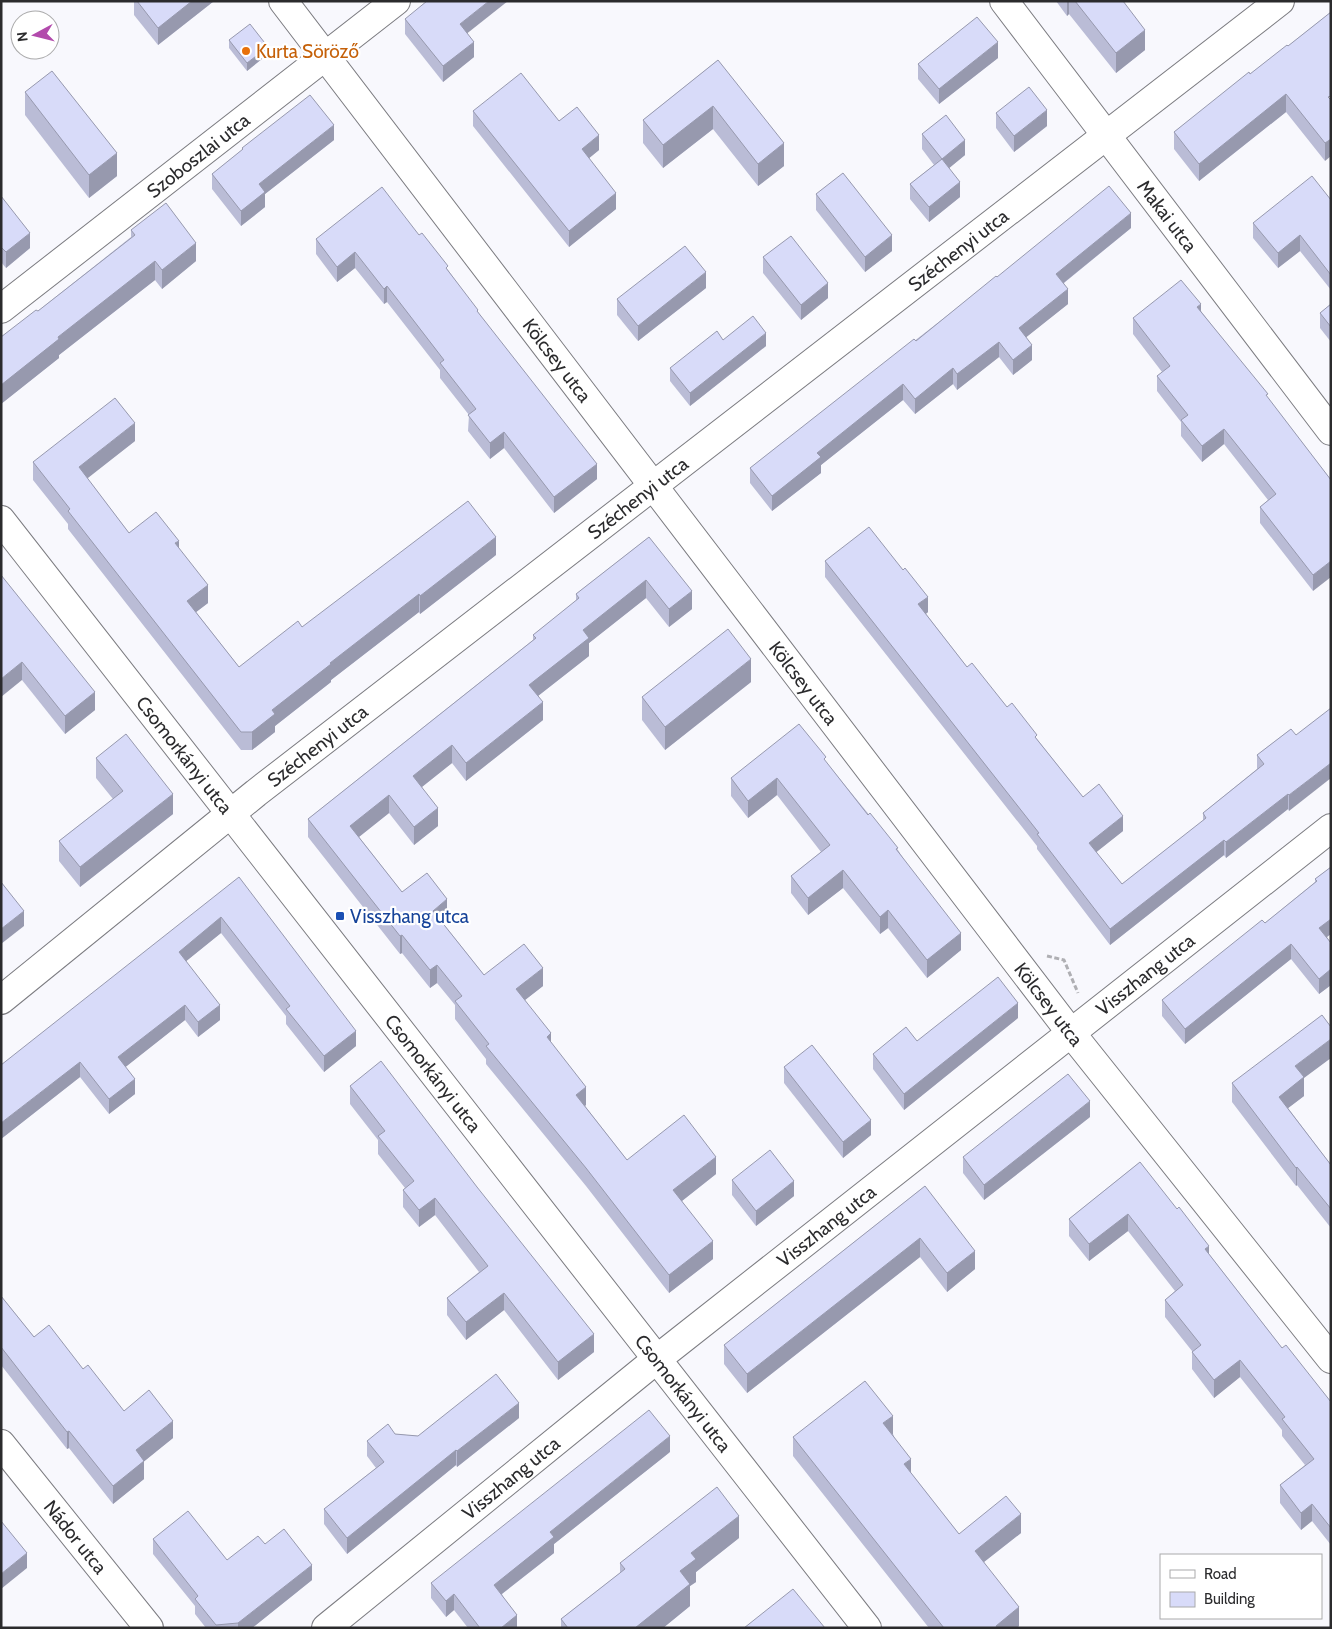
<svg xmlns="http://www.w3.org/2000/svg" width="1332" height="1629" font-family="Cabin,sans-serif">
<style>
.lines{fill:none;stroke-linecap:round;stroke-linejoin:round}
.minor-casing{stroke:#7c7c81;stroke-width:30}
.path{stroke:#afafb3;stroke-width:3;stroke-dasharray:5 2.5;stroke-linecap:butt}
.minor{stroke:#fff;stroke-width:28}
.wall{fill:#babcd6}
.shaded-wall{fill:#9799ae}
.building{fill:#d8dbf9;stroke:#9799ae}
.food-dot{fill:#e8710a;stroke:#fff;stroke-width:2}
.transit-dot{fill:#1a4fb4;stroke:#fff;stroke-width:2}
.labels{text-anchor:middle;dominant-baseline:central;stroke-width:4.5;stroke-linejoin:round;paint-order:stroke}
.food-label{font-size:19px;fill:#c56008;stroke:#fff;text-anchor:start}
.street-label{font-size:19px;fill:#2b2b2d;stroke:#fff}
.transit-label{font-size:19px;fill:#164399;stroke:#fff;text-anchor:start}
</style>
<rect width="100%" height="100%" fill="#f8f8fd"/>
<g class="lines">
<defs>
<g id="minor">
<path id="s1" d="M 283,1 L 1071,1033 L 1331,1359"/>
<path id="s2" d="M 1004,1 L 1331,431"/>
<path id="s3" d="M 1,309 L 396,1"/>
<path id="s4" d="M 1,520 L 867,1628"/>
<path id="s5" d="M 1,1000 L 256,793 L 1280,1"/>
<path id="s6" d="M 1,1444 L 149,1628"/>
<path id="s7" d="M 326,1628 L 657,1359 L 1331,828"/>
</g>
</defs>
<use href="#minor" class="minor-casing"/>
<polyline class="path" points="1047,956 1064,960 1078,993"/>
<use href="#minor" class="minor"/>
</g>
<g class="wall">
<polygon points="134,1 214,1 158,45 134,15"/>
<polygon points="1056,1 1123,1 1145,50 1116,73 1069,14 1067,16"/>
<polygon points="1331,12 1325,161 1286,112 1199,181 1174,149 1174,132 1250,74 1288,46"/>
<polygon points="405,19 467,34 474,57 443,82 405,34"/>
<polygon points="229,40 268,54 247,71 229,48"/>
<polygon points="998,58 939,104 918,79 918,64"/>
<polygon points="718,60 784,166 758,186 713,129 663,168 643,143 643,120"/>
<polygon points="25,92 117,176 89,198 25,115"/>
<polygon points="473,111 559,121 599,150 589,158 616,209 569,247 473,126"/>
<polygon points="996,113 1047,126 1014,152 996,128"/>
<polygon points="922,134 965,155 949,168 960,197 929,222 910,199 910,184 934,165 922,149"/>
<polygon points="334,140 265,194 265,207 241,226 212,189 212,174 242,150 242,148"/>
<polygon points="816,194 892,251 865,272 816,210"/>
<polygon points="1,196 30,248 6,268 1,262"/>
<polygon points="1331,200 1331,290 1300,251 1278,268 1253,238 1253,223"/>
<polygon points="1131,228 1064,283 1068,304 1026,337 1032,360 1013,375 999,357 957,390 953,384 915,414 903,400 821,465 821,473 772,511 750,483 750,468 997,277"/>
<polygon points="131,230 196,261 162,289 155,280 59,355 59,358 1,404 1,337 38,311 131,237"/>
<polygon points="419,235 448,270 597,479 554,513 504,448 490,459 468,431 469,415 440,378 440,370 387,302 384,304 355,268 337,282 316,254 316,239"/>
<polygon points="763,257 828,298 801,320 763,273"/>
<polygon points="706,288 638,341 617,315 617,299"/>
<polygon points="1331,304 1331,342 1320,328 1320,313"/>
<polygon points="1201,311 1331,480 1313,591 1260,523 1260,507 1268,500 1224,444 1202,462 1181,436 1181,422 1157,391 1157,376 1162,372 1133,334 1133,318"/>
<polygon points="723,340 766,346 690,406 670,381 670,368"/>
<polygon points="135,441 87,478 129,533 179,548 208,603 196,612 239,667 302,627 496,555 420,614 419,612 331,680 331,682 275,726 275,732 252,750 241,750 68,529 68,524 33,480 33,462"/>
<polygon points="649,537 692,609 669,627 646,598 589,643 589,656 538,696 543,720 466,781 452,763 422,787 438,826 414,845 389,813 359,837 402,892 447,917 442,922 484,975 543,986 525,1000 551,1042 586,1105 585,1106 627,1160 716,1174 682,1201 713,1259 669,1293 586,1186 486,1064 486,1059 455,1019 455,1005 437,983 430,988 402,953 400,954 308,837 308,819 533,640 533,635 576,601 576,594"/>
<polygon points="825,561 903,570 928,612 926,614 967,667 1007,707 1037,739 1083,797 1123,831 1096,852 1122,884 1203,821 1203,813 1257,769 1257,755 1291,729 1289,811 1288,809 1226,858 1224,855 1110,945 1037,849 1037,846 825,577"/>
<polygon points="1,575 95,710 65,734 22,680"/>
<polygon points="751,682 665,750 642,720 642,697"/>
<polygon points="96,758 173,814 80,887 59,861 59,841 113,799 96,778"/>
<polygon points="826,762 898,850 961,950 927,978 888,928 880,934 843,888 808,915 791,893 791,876 821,852 777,795 748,818 731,796 731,778"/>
<polygon points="1331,867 1327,937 1331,943 1331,985 1319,994 1291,959 1185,1044 1162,1016 1162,1000 1265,923 1315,882 1315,879"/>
<polygon points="239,877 356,1046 324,1072 286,1024 286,1016 221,933 186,961 220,1020 198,1037 185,1020 125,1067 135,1094 109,1114 80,1077 1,1139"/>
<polygon points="1018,1018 904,1110 873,1069 873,1054 917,1041"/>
<polygon points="784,1067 871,1135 843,1158 784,1083"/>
<polygon points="1304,1078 1304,1096 1288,1108 1331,1165 1331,1228 1297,1185 1296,1186 1232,1102 1232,1083"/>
<polygon points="350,1086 594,1352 558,1380 504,1310 466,1340 447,1315 447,1298 479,1272 435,1215 419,1227 403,1207 403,1190 405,1188 378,1154 378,1140 350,1104"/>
<polygon points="1090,1117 984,1200 963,1173 963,1157"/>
<polygon points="1140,1162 1209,1254 1282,1348 1331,1402 1331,1545 1312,1521 1301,1530 1280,1503 1280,1485 1305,1465 1282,1436 1282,1430 1240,1377 1214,1398 1192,1369 1192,1351 1165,1317 1165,1300 1175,1291 1128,1231 1089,1261 1069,1236 1069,1219"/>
<polygon points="732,1180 794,1196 756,1226 732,1195"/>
<polygon points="925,1186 975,1269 947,1292 920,1257 747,1393 724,1364 724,1345"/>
<polygon points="1,1296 34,1337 83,1369 124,1411 173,1438 144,1461 144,1479 113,1504 69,1448 67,1449 1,1365"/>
<polygon points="519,1418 457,1467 456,1465 347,1554 324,1524 324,1509 376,1468 367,1456 367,1441 395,1434 418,1436"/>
<polygon points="893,1434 911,1473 959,1534 1021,1533 984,1562 1019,1626 1017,1628 929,1628 793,1456 793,1437"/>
<polygon points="670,1452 554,1544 554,1553 502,1594 517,1628 468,1628 454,1610 446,1617 431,1598 431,1583"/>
<polygon points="739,1538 696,1572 696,1582 690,1586 690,1606 663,1628 561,1628 561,1619 620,1573 620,1563"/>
<polygon points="153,1539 227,1560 265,1544 312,1580 252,1628 206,1628 195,1614 195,1606 153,1554"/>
</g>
<g class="shaded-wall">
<polygon points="192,1 214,1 158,45 158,28"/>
<polygon points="489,1 508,1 460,39 460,24"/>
<polygon points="1067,1 1069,1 1069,14 1067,16"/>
<polygon points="1145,30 1145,50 1116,73 1116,53"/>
<polygon points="474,42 474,57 443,82 443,66"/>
<polygon points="998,42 998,58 939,104 939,89"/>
<polygon points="268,47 268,54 247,71 247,63"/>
<polygon points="1286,94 1286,112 1199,181 1199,164"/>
<polygon points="713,106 713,129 663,168 663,145"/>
<polygon points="1047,110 1047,126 1014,152 1014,136"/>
<polygon points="334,125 334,140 265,194 265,207 241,226 241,211 259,184"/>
<polygon points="599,135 599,150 582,164 582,149"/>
<polygon points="1331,139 1331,156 1325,161 1325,143"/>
<polygon points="965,140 965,155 942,174 942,159"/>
<polygon points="784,143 784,166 758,186 758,164"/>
<polygon points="117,153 117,176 89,198 89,175"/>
<polygon points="960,182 960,197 929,222 929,207"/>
<polygon points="616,193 616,209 569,247 569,231"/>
<polygon points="1131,213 1131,228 1056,289 1056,274"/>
<polygon points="30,233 30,248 6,268 6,252"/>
<polygon points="892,235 892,251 865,272 865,257"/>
<polygon points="1300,235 1300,251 1278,268 1278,253"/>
<polygon points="196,243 196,261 162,289 162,270"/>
<polygon points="355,252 355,268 337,282 337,267"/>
<polygon points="155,261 155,280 59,355 59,358 1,404 1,385 58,337"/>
<polygon points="706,272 706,288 638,341 638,326"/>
<polygon points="828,283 828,298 801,320 801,305"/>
<polygon points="387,286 387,302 384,304 384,289"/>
<polygon points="1068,289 1068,304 1019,343 1019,328"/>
<polygon points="1201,304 1201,320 1197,307"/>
<polygon points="766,333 766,346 690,406 690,393"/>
<polygon points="999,342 999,357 957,390 957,374"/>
<polygon points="1032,345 1032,360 1013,375 1013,360"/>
<polygon points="953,368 953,384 915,414 915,399"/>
<polygon points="903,384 903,400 821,465 821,473 772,511 772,496 817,453"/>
<polygon points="135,423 135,441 79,485 79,467"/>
<polygon points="1224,429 1224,444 1202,462 1202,446"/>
<polygon points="504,432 504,448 490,459 490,443"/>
<polygon points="597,464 597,479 554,513 554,497"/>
<polygon points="496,537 496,555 420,614 420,596"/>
<polygon points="179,541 179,559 175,543"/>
<polygon points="1331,561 1331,577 1313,591 1313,575"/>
<polygon points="646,580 646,598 589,643 589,656 529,703 529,685 583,630"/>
<polygon points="208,585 208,603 187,619 187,601"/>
<polygon points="692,591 692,609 669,627 669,609"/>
<polygon points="419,594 419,612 331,680 331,682 275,726 275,732 252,750 252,732 272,710 330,663"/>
<polygon points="928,597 928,612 918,620 918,604"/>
<polygon points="751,659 751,682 665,750 665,727"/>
<polygon points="22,662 22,680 1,697 1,679"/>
<polygon points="95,692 95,710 65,734 65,716"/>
<polygon points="543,702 543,720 466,781 466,763"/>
<polygon points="452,745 452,763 413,794 413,776"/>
<polygon points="1331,763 1331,778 1289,811 1289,795"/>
<polygon points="777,778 777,795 748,818 748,801"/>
<polygon points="173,794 173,814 80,887 80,867"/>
<polygon points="1288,794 1288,809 1226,858 1226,842"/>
<polygon points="389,795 389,813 350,844 350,826"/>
<polygon points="438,808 438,826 414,845 414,827"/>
<polygon points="1123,816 1123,831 1089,858 1089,843"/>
<polygon points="1224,840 1224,855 1110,945 1110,929"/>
<polygon points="843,870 843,888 808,915 808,898"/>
<polygon points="447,899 447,917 433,928 433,911"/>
<polygon points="888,910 888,928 880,934 880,917"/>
<polygon points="24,911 24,926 1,944 1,929"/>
<polygon points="221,917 221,933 179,967 179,952"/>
<polygon points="1331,919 1331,934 1319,943 1319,928"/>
<polygon points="961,933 961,950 927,978 927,960"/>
<polygon points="402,935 402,953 400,954 400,936"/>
<polygon points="1291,944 1291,959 1185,1044 1185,1029"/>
<polygon points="437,965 437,983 430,988 430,970"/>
<polygon points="543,968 543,986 516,1007 516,989"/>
<polygon points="1331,969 1331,985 1319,994 1319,979"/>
<polygon points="1018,1003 1018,1018 904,1110 904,1094"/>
<polygon points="185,1005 185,1020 118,1073 118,1057"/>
<polygon points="220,1005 220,1020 198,1037 198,1022"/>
<polygon points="356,1031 356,1046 324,1072 324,1056"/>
<polygon points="551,1033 551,1051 547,1037"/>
<polygon points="1331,1039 1331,1058 1304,1078 1304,1096 1279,1115 1279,1097 1295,1066"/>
<polygon points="80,1062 80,1077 1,1139 1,1123"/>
<polygon points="135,1079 135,1094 109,1114 109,1099"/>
<polygon points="586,1087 586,1105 576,1113 576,1095"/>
<polygon points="1090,1101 1090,1117 984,1200 984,1185"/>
<polygon points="871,1120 871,1135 843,1158 843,1142"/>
<polygon points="716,1157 716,1174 673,1208 673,1190"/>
<polygon points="1297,1167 1297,1185 1296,1186 1296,1168"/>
<polygon points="794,1181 794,1196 756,1226 756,1211"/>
<polygon points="435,1198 435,1215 419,1227 419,1210"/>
<polygon points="1128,1214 1128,1231 1089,1261 1089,1244"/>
<polygon points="920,1238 920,1257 747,1393 747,1374"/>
<polygon points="713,1241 713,1259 669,1293 669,1275"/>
<polygon points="1209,1246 1209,1263 1205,1249"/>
<polygon points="975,1251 975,1269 947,1292 947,1273"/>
<polygon points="504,1293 504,1310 466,1340 466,1322"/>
<polygon points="594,1334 594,1352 558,1380 558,1362"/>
<polygon points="1240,1360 1240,1377 1214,1398 1214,1380"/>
<polygon points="519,1403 519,1418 457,1467 457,1451"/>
<polygon points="893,1416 893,1434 883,1442 883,1423"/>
<polygon points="173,1421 173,1438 136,1468 136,1450"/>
<polygon points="69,1431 69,1448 67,1449 67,1432"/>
<polygon points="670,1436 670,1452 554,1544 554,1553 494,1600 494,1585 550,1532"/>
<polygon points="456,1450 456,1465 347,1554 347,1538"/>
<polygon points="911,1459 911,1478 904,1464"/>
<polygon points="144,1461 144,1479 113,1504 113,1486"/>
<polygon points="1312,1504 1312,1521 1301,1530 1301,1513"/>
<polygon points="1021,1514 1021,1533 975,1569 975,1551"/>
<polygon points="739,1516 739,1538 696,1572 696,1582 690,1586 690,1606 663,1628 635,1628 680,1571 691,1553"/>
<polygon points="27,1553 27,1568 1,1589 1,1574"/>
<polygon points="312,1565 312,1580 252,1628 238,1628 238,1623"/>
<polygon points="454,1594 454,1610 446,1617 446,1601"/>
<polygon points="1019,1607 1019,1626 1017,1628 996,1628 996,1626"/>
<polygon points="517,1615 517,1628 501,1628"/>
</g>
<g class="building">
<polygon points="137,1 192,1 158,28"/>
<polygon points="427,1 489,1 460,24 474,42 443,66 405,19"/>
<polygon points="1075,1 1123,1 1145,30 1116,53"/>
<polygon points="1331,12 1331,96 1328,97 1331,100 1331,139 1325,143 1286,94 1199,164 1174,132 1249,72 1250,74 1287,45 1288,46"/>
<polygon points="977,17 998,42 939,89 918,64"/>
<polygon points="250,24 268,47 247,63 229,40"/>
<polygon points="718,60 784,143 758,164 713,106 663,145 643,120"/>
<polygon points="52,71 117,153 89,175 25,92"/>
<polygon points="521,73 559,121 577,107 599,135 582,149 616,193 569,231 473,111"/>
<polygon points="1029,87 1047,110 1014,136 996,113"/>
<polygon points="310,95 334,125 259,184 265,192 241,211 212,174 243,149 242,148"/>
<polygon points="946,115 965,140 942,159 922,134"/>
<polygon points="942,159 960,182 929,207 910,184"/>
<polygon points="843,173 892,235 865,257 816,194"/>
<polygon points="1312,176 1331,200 1331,275 1300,235 1278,253 1253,223"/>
<polygon points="1109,186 1131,213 1056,274 1068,289 1019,328 1032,345 1013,360 999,342 957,374 953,368 915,399 903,384 817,453 821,457 772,496 750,468 914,339 916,341 996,276 997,277"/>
<polygon points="382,187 419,235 422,233 448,266 446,268 478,310 477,311 597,464 554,497 504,432 490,443 468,415 476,409 440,363 444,360 387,286 384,289 355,252 337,267 316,239"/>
<polygon points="1,196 30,233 6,252 1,247"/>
<polygon points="166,203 196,243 162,270 155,261 58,337 59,339 1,385 1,337 36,310 38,311 135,235 131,230"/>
<polygon points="791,236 828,283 801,305 763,257"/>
<polygon points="685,246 706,272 638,326 617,299"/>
<polygon points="1181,280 1201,304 1197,307 1268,394 1266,395 1331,480 1331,561 1313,575 1260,507 1276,494 1224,429 1202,446 1181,420 1188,415 1157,376 1170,366 1133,318"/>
<polygon points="1331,304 1331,327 1320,313"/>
<polygon points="753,316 766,333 690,393 670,368 717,331 723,340"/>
<polygon points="115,398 135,423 79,467 129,533 156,512 179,541 175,543 208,585 187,601 239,667 298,621 302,627 468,501 496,537 420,596 419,594 330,663 331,664 272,710 275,714 252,732 241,732 68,511 70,509 33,462"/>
<polygon points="869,527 903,570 905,568 928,597 918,604 967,667 972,663 1007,707 1012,703 1037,735 1035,737 1083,797 1099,784 1123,816 1089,843 1122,884 1206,818 1203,813 1264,764 1257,755 1291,729 1296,735 1331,708 1331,763 1289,795 1288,794 1226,842 1224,840 1110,929 1037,834 1039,833 825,561"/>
<polygon points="649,537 692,591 669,609 646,580 583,630 589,638 529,685 543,702 466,763 452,745 413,776 438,808 414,827 389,795 350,826 402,892 427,873 447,899 433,911 484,975 524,944 543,968 516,989 551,1033 547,1037 586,1087 576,1095 627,1160 684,1115 716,1157 673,1190 713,1241 669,1275 586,1168 486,1046 489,1044 455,1001 462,996 437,965 430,970 402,935 400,936 308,819 536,638 533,635 579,598 576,594"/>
<polygon points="1,575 95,692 65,716 22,662 1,679"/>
<polygon points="728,629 751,659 665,727 642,697"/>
<polygon points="799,724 826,757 824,759 868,815 870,813 898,848 896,849 961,933 927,960 888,910 880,917 843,870 808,898 791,876 830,845 777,778 748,801 731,778"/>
<polygon points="126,734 173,794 80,867 59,841 123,791 96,758"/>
<polygon points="1331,867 1331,919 1319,928 1331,943 1331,969 1319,979 1291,944 1185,1029 1162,1000 1262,920 1265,923 1317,881 1315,879"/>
<polygon points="239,877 356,1031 324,1056 286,1009 290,1006 221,917 179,952 220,1005 198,1022 185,1005 118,1057 135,1079 109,1099 80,1062 1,1123 1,1065"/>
<polygon points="1,882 24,911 1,929"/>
<polygon points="998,977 1018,1003 904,1094 873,1054 906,1027 917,1041"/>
<polygon points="1322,1015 1331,1027 1331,1039 1295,1066 1304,1077 1279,1097 1331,1165 1331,1209 1297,1167 1296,1168 1232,1083"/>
<polygon points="812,1045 871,1120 843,1142 784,1067"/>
<polygon points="381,1061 477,1187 594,1334 558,1362 504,1293 466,1322 447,1298 488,1266 435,1198 419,1210 403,1190 414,1181 378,1136 385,1131 350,1086"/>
<polygon points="1068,1074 1090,1101 984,1185 963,1157"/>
<polygon points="770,1150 794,1181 756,1211 732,1180"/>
<polygon points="1140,1162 1177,1209 1179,1207 1209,1246 1205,1249 1282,1348 1286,1345 1331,1402 1331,1528 1312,1504 1301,1513 1280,1485 1314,1459 1282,1419 1285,1417 1240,1360 1214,1380 1192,1352 1201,1345 1165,1300 1183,1285 1128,1214 1089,1244 1069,1219"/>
<polygon points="925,1186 975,1251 947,1273 920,1238 747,1374 724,1345"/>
<polygon points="1,1296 34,1337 49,1325 83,1369 88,1365 124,1411 149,1390 173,1421 136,1450 144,1461 113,1486 69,1431 67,1432 1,1347"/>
<polygon points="496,1374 519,1403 457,1451 456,1450 347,1538 324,1509 384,1462 367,1441 388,1424 395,1434 418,1436"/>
<polygon points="865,1381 893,1416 883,1423 911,1459 904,1464 959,1534 1006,1496 1021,1514 975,1551 1019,1607 996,1626 997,1628 944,1628 793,1437"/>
<polygon points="649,1410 670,1436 550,1532 554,1537 494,1585 517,1615 501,1628 480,1628 454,1594 446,1601 431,1583"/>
<polygon points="717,1487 739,1516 691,1553 696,1559 680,1571 690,1584 635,1628 568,1628 561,1619 625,1569 620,1563"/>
<polygon points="188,1511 227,1560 258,1536 265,1544 284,1529 312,1565 238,1623 216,1625 195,1599 198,1596 153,1539"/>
<polygon points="1,1521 27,1553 1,1574"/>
<polygon points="793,1589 825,1628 744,1628"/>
</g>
<circle class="food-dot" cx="246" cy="51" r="5"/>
<rect class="transit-dot" x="335" y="911" width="10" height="10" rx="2.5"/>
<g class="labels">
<g class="food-label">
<text x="256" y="51">Kurta Söröző</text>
</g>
<g class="street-label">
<text stroke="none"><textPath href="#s3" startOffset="250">Szoboszlai utca</textPath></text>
<text stroke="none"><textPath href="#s2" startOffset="270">Makai utca</textPath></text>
<text stroke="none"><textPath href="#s5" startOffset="1216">Széchenyi utca</textPath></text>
<text stroke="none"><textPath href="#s1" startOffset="452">Kölcsey utca</textPath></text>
<text stroke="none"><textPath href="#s5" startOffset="811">Széchenyi utca</textPath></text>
<text stroke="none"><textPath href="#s1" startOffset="858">Kölcsey utca</textPath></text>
<text stroke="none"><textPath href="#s5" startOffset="406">Széchenyi utca</textPath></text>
<text stroke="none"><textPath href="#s4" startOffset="298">Csomorkányi utca</textPath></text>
<text stroke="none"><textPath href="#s7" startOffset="1048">Visszhang utca</textPath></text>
<text stroke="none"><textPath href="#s1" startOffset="1262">Kölcsey utca</textPath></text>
<text stroke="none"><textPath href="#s4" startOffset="702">Csomorkányi utca</textPath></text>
<text stroke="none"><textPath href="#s7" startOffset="642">Visszhang utca</textPath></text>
<text stroke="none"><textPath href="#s4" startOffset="1108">Csomorkányi utca</textPath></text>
<text stroke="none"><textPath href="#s7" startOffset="238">Visszhang utca</textPath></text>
<text stroke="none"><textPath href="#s6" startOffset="119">Nádor utca</textPath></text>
</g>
<g class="transit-label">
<text x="350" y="916">Visszhang utca</text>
</g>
</g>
<rect width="1332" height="1629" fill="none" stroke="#2b2b2d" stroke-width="5"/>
<rect x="1160" y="1554" width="162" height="65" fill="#ffffff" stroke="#aaaaab"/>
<rect x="1170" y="1570" width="25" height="8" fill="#ffffff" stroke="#aaaaab"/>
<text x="1204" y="1579" font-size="15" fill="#2b2b2d">Road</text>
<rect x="1170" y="1592" width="25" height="15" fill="#d8dbf9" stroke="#aaaaab"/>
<text x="1204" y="1604" font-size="15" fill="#2b2b2d">Building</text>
<g transform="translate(35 35) rotate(263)"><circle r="24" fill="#ffffff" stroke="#aaaaab"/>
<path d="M0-4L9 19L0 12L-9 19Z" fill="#b24aac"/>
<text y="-8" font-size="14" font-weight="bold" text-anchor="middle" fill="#2b2b2d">N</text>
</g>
</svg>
